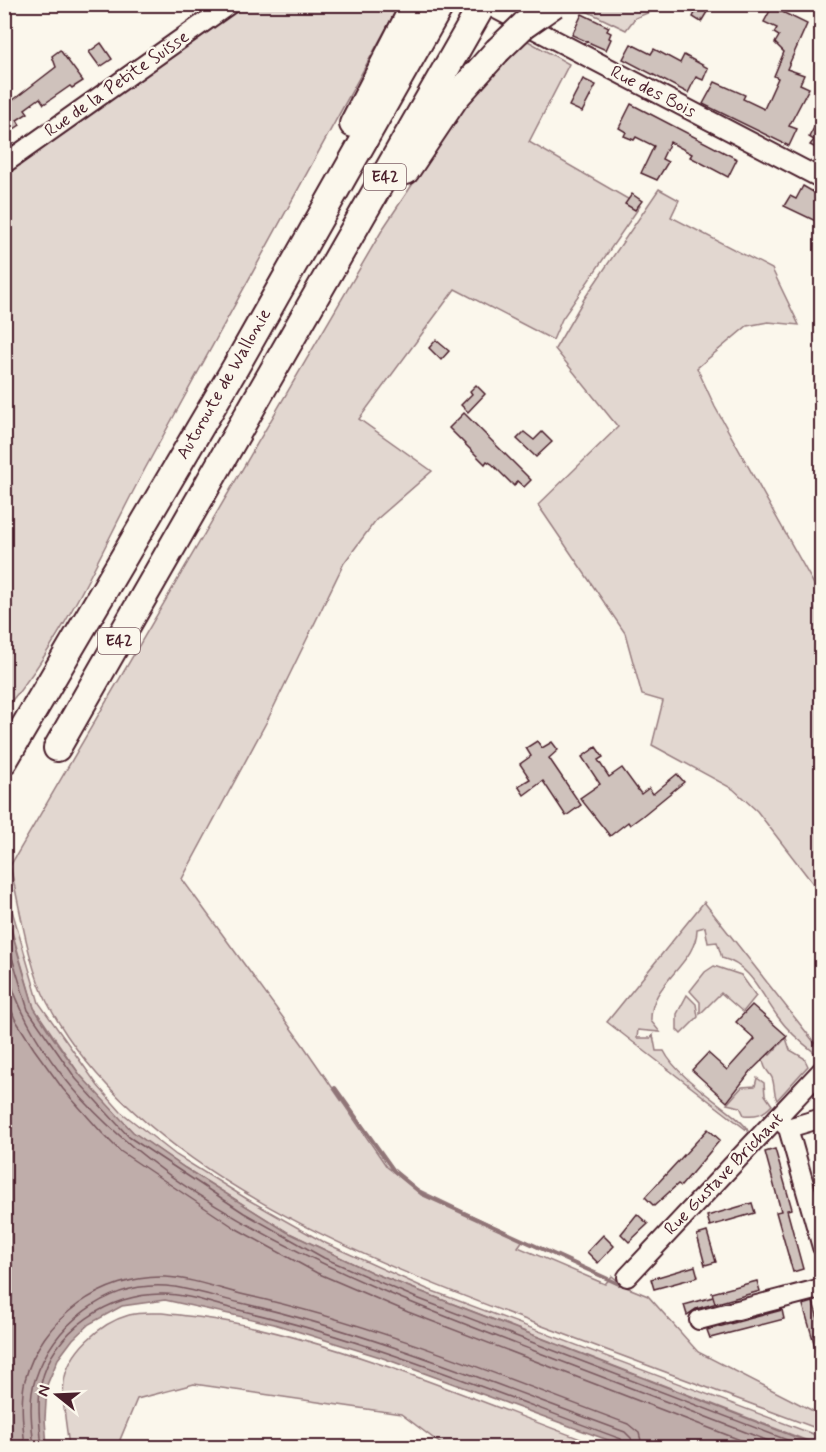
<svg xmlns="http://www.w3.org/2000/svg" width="826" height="1452" font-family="Mynerve,sans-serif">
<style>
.green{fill:#e2d7d0;stroke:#967b7e;stroke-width:1.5}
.water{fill:#bfadaa;stroke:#907477;stroke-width:1.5}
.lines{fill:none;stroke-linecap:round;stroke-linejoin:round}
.shore{stroke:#79585e;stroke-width:1.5}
.stream{stroke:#907477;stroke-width:4}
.building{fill:#cfc2bc;stroke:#4a1f2b;stroke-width:1.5}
.minor-casing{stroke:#4a1f2b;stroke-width:22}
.highway-casing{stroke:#4a1f2b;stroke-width:30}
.minor{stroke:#fbf7ec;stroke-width:18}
.highway{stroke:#fbf7ec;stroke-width:26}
.highway-bridge-casing{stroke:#4a1f2b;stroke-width:30;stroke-linecap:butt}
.highway-bridge{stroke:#fbf7ec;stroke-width:26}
.labels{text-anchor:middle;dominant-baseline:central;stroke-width:4.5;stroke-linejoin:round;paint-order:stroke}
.shield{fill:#fbf7ec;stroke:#7f6065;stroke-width:1.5}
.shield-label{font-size:16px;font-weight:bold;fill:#4a1f2b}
.street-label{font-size:18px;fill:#4a1f2b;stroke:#fbf7ec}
</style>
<rect width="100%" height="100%" fill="#fbf7ec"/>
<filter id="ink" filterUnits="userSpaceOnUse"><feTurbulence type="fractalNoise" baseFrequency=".0167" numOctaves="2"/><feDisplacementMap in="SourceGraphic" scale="12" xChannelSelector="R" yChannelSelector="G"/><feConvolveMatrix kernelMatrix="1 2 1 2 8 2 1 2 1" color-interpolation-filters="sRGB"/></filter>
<g filter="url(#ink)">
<g class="green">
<path d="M 234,5 L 399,5 C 315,159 230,312 146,467 C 102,548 66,638 5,709 L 4,164 Z"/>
<polygon points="574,5 667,5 635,18 626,30"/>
<path d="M 528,41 L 569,64 L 529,142 L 640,206 L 562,319 L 553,340 L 455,289 L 359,419 L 432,471 L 376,520 L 344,563 L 267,721 L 182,879 L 303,1045 L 387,1167 L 415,1188 L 523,1240 L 518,1247 L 605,1284 L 612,1276 L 626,1287 L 648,1296 L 698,1352 L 821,1415 L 821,1430 C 735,1398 648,1366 561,1333 C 387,1268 138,1177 47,1002 C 28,966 20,907 10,866 L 384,227 L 476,89 L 521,45 Z"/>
<polygon points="659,189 679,200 671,217 772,269 799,325 768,322 747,326 697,368 715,407 821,597 821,894 757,811 733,789 652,745 663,701 642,695 625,633 538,505 618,427 555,349 584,299"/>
<polygon points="4,883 39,1003 98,1086 121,1112 176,1155 247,1199 323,1242 427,1289 821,1437 821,1446 373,1273 287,1232 185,1168 133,1132 118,1117 80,1075 34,1008 5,907"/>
<path d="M 704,902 L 821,1051 L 815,1053 C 802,1043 788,1031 778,1017 C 761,995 752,966 722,958 L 717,942 L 708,943 L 705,927 L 697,929 C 697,964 649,983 651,1021 L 660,1032 L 638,1030 L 637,1038 L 651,1038 L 653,1035 L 656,1051 L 664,1051 C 679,1082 744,1117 748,1131 L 607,1022 Z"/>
<polygon points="714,966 741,975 756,996 743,1012 721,993 700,1014 700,1002 690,991 705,972"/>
<polygon points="687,995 696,1004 698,1017 681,1034 677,1030 677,1014"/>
<path d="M 786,1038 L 790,1050 L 804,1058 L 808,1066 L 777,1100 C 773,1093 775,1081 771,1076 C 766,1069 764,1068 763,1059 L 769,1053 L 770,1055 Z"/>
<path d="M 757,1078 L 764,1083 L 765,1095 L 772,1105 C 763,1115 756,1116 744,1115 L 740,1107 L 727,1104 L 742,1087 L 755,1086 Z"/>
<path d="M 162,1313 C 184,1316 207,1317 230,1322 C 358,1348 480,1402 602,1447 L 445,1447 L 401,1414 L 194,1384 L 137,1399 L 117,1447 L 69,1447 C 67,1427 61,1402 64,1382 C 68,1352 100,1323 129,1315 C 139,1312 151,1313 162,1313 Z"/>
</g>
<polygon class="water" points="4,907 34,1008 52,1036 80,1075 133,1132 185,1168 287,1232 373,1273 821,1447 627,1447 380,1357 274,1324 165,1300 122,1306 89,1324 73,1339 58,1359 47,1385 45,1419 47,1447 5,1447"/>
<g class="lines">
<g class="shore">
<polyline points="4,931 28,1010 76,1079 129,1137 244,1213 324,1258 414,1297 808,1448"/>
<path d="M 4,961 C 59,1172 349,1280 532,1350 C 617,1383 702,1415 787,1448"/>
<polyline points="4,991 15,1019 34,1049 63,1089 102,1133 120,1151 235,1228 317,1273 408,1312 761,1448"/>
<path d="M 25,1448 C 23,1426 20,1401 25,1380 C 41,1318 103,1275 165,1277 C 191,1278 220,1289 245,1295 C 376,1324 503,1377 628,1424 L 639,1433 L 643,1448"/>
<path d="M 34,1448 C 32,1427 28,1400 35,1380 C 53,1325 106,1282 166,1286 C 191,1288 217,1298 241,1303 C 372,1333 499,1386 625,1432 L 631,1438 L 634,1448"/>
<path d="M 42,1448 C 40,1427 37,1404 41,1384 C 53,1330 110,1293 163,1294 C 188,1294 215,1305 239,1310 C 370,1340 496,1393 621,1439 L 626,1448"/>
</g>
<polyline class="stream" points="335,1088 394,1171 422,1194 619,1284"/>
</g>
<g class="building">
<polygon points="698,7 707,12 701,22 693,17"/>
<polygon points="772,7 807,24 787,69 804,75 800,84 809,88 789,126 797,129 789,146 703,104 715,82 745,95 743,99 764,109 778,78 774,76 784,52 775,43 779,36 774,33 777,28 764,22"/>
<polygon points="582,14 609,27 607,31 611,33 609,38 611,39 606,50 572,35"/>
<polygon points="101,43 112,59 100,67 89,52"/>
<polygon points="631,44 651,54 654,49 680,63 684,55 708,68 703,80 696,77 688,93 623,59"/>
<polygon points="60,50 83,81 72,88 70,86 44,104 40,98 25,109 28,113 17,120 20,125 11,131 4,122 4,107 56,67 52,56"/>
<polygon points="583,79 596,85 582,112 569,106"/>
<polygon points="631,104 737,159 728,177 690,157 692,154 670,142 662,159 668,162 657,180 641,173 654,146 636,137 634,140 624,136 626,132 619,128"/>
<polygon points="822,113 822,151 810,145 814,140 809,137"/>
<polygon points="803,186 822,197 822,224 784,206 790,196 796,199"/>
<polygon points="632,194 642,201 635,210 625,204"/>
<polygon points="436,340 449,351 441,360 429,348"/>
<polygon points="476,385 485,394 468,412 461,405 472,394 470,391"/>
<polygon points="464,413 531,480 524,487 517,481 514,486 492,464 487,461 485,464 449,428"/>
<polygon points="524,432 534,440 542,432 552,442 536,457 517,439"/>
<polygon points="537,741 542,748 552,742 558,750 549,758 581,805 566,816 543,781 524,795 518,786 530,779 520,764 531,756 526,748"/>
<polygon points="596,747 603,757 598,760 609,777 622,768 641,794 649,788 653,794 677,774 684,782 641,817 630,825 628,822 610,836 580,798 600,784 582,757"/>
<polygon points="752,1005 787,1036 751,1071 727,1102 692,1070 708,1053 727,1070 755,1039 736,1022"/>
<polygon points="708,1129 720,1140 681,1186 678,1184 654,1206 645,1197"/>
<polygon points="775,1149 792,1209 787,1210 803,1269 793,1272 776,1212 781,1211 765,1152"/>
<polygon points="752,1203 755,1213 710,1226 707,1216"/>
<polygon points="637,1214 648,1224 629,1242 621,1234"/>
<polygon points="707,1232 716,1262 705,1265 697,1235"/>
<polygon points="603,1235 614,1246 598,1263 587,1252"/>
<polygon points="695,1266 698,1277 654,1289 651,1279"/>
<polygon points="757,1281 760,1291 696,1309 687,1315 684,1305 713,1297 715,1303 712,1293"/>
<polygon points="813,1302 822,1332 822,1360 819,1360 803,1305"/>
<polygon points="782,1310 784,1319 710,1338 707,1330"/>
</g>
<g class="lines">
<defs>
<g id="minor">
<polyline points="486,4 822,179"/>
<polyline points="4,164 230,4"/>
<polyline points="777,1118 788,1128 822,1247"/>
<polyline points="788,1128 822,1118"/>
<polyline points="627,1277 822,1070"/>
<polyline points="699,1320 822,1288"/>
</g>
<g id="highway">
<polyline points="353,124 415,4"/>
<polyline points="406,171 455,98 497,51"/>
<polyline points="57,748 483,4"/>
<polyline points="4,761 235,368 441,4"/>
</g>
</defs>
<use href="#minor" class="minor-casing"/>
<use href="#highway" class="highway-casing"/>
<use href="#minor" class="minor"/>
<use href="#highway" class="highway"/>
<defs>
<polyline id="highway-bridge" points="497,51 524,25 554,4"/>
</defs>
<use href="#highway-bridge" class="highway-bridge-casing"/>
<use href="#highway-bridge" class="highway-bridge"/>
</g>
</g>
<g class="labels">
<g class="shield">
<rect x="364" y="164" width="42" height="26" rx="4.5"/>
<rect x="98" y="628" width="42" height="26" rx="4.5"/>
</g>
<g class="shield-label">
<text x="385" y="177">E42</text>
<text x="119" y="641">E42</text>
</g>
<g class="street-label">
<text transform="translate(117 84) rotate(-35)">Rue de la Petite Suisse</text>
<text transform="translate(653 92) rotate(27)">Rue des Bois</text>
<text transform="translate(224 384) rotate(-60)">Autoroute de Wallonie</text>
<text transform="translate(724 1174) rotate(-46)">Rue Gustave Brichant</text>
</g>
</g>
<rect width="826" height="1452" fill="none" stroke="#fbf7ec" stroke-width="24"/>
<rect x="12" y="12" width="802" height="1428" fill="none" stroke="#4a1f2b" stroke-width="2" filter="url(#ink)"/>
<g transform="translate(57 1395) rotate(288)" stroke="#fbf7ec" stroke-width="4.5" paint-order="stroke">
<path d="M0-4.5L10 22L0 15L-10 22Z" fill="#4a1f2b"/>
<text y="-9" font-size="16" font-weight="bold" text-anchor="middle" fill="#4a1f2b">N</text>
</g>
</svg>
